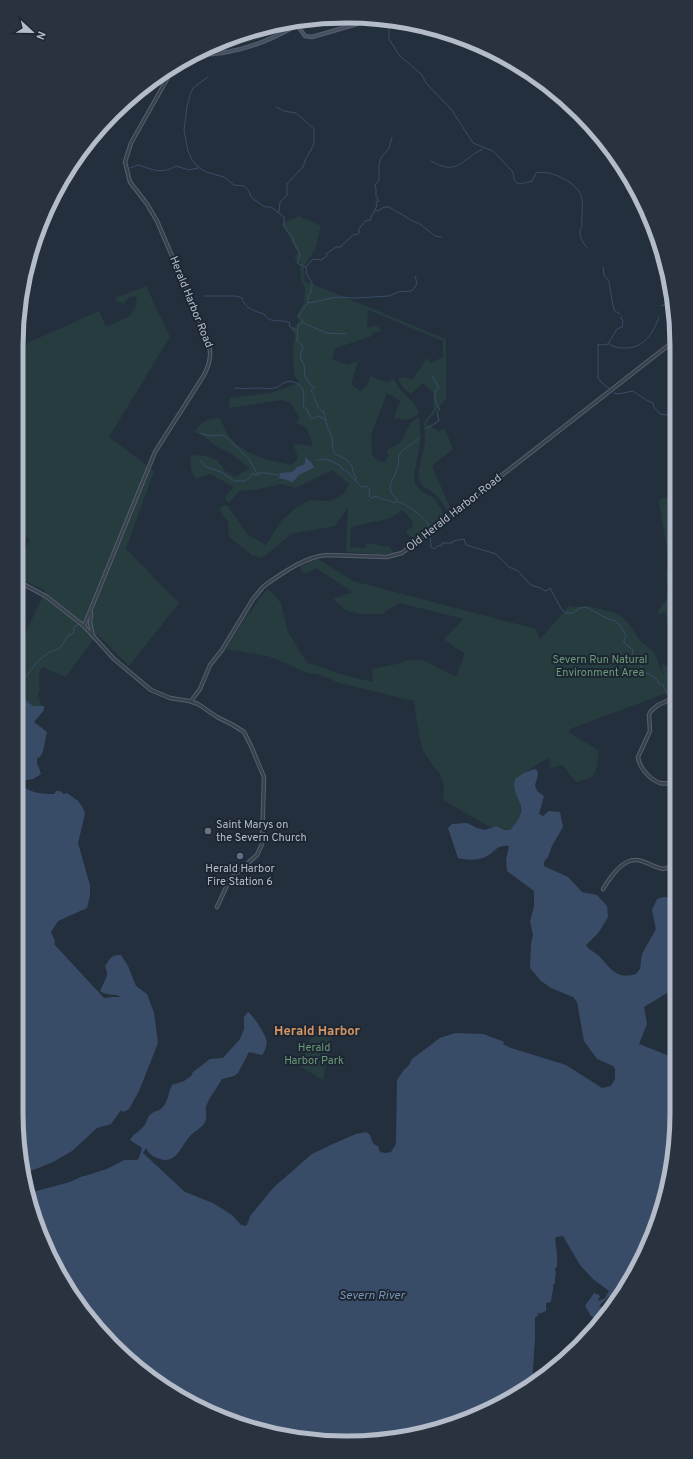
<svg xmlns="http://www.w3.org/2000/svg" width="693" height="1459" font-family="Overpass,sans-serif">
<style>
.green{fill:#263c3f}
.water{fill:#394c67}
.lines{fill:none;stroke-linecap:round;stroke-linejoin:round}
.stream{stroke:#394c67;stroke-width:1}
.tertiary-casing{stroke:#565f6c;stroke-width:4.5}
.secondary-casing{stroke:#565f6c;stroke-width:4.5}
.motorway-casing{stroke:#434c59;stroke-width:6}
.tertiary{stroke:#38414e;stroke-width:2.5}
.secondary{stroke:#465061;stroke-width:2.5}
.motorway{stroke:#746855;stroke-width:4}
.worship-dot{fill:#6b7280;stroke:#1d2633;stroke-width:1.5}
.service-dot{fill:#5c6f8a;stroke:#1d2633;stroke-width:1.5}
.labels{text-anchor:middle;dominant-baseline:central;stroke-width:4;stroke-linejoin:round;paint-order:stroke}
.street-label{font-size:11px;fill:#b4bcc9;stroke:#1d2633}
.park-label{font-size:11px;fill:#6b9a76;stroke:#1d2633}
.poi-label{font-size:11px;fill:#b4bcc9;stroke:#1d2633;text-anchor:start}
.water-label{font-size:12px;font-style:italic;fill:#7c92b1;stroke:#1d2633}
.quarter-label{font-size:13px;font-weight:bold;fill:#d59563;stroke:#1d2633}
.rim{fill:none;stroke:#b4bcc9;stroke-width:5}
</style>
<rect width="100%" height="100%" fill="#242f3e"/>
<g class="green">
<path d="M 296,21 C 271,36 245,45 216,50 L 216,44 L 220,41 L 282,22 Z"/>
<path d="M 299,216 L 321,226 L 315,250 L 304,266 L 305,281 L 446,339 L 446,398 L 426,424 L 439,431 L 445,429 L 453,449 L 432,466 L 452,512 L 450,514 L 448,513 C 445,507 442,501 437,496 C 429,488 420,488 418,475 L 425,441 L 424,422 L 434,409 L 433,393 L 423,383 L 411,394 L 404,389 L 398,379 L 405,377 L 412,380 L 427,358 L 431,363 L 443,357 L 443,341 L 368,310 L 367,328 L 368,328 L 375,325 L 385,333 L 381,331 L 372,333 L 372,336 L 336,348 L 332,359 L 347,365 L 358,361 L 351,384 L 360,391 L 368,384 L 370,376 L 387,382 L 394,379 C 399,393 416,400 419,414 L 407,420 L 394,418 L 397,408 L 401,401 L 387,393 L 371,435 L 372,454 L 378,461 L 385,462 L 388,456 L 387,450 L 400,443 L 410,425 L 409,424 L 419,417 L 421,438 L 414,475 L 415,484 L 422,492 L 434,498 L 445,515 L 445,517 L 413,542 L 413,538 L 406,534 L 407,530 L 413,528 L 412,520 L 402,510 L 391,518 L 351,527 L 350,547 L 365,548 L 366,543 L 390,547 L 394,554 L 377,554 L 346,552 L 348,507 L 335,526 L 291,534 L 262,558 L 252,555 L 229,537 L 228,522 L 219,510 L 222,506 L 225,505 L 228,506 L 248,535 L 266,545 L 281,521 L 297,507 L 310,500 L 329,501 L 344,494 L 349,484 L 332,470 L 296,488 L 282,484 L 254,490 L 239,491 L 229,503 L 225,500 L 226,496 L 234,487 L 210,474 L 196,479 C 190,471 190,464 191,455 L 207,456 L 218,461 L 225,471 L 235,477 L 250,468 L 229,452 L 217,447 L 205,437 L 195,432 C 199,422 209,418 220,418 C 223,425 227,434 232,440 C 248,456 269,461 291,465 L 298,459 L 293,442 L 295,444 L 313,446 L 307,428 L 297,423 L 299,417 L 291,403 L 282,400 L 229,408 L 230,398 L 270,393 L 297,384 L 299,382 L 294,375 L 293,347 L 295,336 L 290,327 L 295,327 L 299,320 L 296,317 L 304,303 L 305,288 L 301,281 L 300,263 L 294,259 L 298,253 L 282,224 Z"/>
<path d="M 146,286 L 170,337 L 109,437 L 154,471 L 126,549 L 179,603 L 129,666 L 97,634 L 66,677 L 42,667 L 39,675 L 39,686 L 41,687 L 37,697 L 40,698 L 39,701 L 42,706 L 33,706 L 19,695 L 26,678 L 16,686 L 16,654 L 45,591 L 16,576 L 16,566 L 30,539 L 16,533 L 16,348 L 99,311 L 106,327 L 128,317 L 135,309 L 137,297 C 129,294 127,300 123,304 L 121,302 L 117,303 L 115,298 Z"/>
<polygon points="663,498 675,499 675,649 674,645 675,632 670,625 673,624 674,620 666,616 667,613 665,612 659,614 657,612 667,599 669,591 666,573 671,572 659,503 660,499"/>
<path d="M 317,558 L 353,581 L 536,629 L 540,639 L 570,605 L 573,607 L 589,606 L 615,613 L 623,618 L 629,624 L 640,641 L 654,652 L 665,679 L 661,665 L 664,664 L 669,669 L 675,649 L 676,692 L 672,691 L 570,729 L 569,732 L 571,734 L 593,747 L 599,752 C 595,773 599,777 576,782 L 562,765 L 550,768 L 549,757 L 515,779 C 519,802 528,811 510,830 C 502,830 496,827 488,826 L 443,800 C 447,771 434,772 423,750 C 419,740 416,713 414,701 L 339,683 L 320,675 L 304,672 L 288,664 L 268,656 L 226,649 L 249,612 L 250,613 L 258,600 L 268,589 L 281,603 L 288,632 L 307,663 L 321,667 L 340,674 L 373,682 L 372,669 L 397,664 L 409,660 L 423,660 L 456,677 L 465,653 L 454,647 L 444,639 L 464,619 L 399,603 L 382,614 L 360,614 L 347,611 L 333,599 L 353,592 L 316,568 L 304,574 L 300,568 L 301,566 Z"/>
<polygon points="316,1032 332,1035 323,1080 301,1067 300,1065 302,1050"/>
</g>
<g class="water">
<polygon points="305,457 311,462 314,467 313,468 299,475 293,482 279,478 280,473 292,472 297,467 305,464"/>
<path d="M 26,677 L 19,695 L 33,706 L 44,706 L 44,710 L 34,722 L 47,732 L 43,751 L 40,757 L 37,758 L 37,763 L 41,774 L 33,779 L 21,781 L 20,784 C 29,793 42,794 54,794 L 56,791 L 60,791 L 64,794 L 67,793 L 78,801 L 83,808 L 85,814 L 78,843 L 90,885 L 90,895 L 87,908 L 58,921 L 51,932 L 55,941 L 54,944 L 104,998 L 112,997 L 121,997 C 114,993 106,996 100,991 L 107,976 L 107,972 L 105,966 C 111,959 109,955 121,955 L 128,966 L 136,986 L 147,994 L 154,1013 L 158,1043 L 139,1091 L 129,1109 L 123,1112 L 121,1110 L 111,1124 L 97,1128 L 72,1151 L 53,1162 L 26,1173 L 16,1112 L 16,686 Z"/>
<path d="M 534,769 L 537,770 L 538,775 L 535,785 L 537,791 L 544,796 L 539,814 L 543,816 L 549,811 L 560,812 L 563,827 L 552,846 L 548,857 L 544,862 L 544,866 L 568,877 L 582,892 L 597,895 L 607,906 L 608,917 L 599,932 L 586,945 C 589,950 594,952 598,955 C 611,968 615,980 636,974 L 640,969 L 642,954 L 656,929 L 652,910 L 657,899 L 663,897 L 676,898 L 677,987 L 644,1007 L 647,1024 L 639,1044 L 677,1059 L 677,1113 L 671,1177 L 652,1239 L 614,1299 L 609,1296 L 599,1306 L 607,1308 L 607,1311 L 604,1317 L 596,1319 L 591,1316 L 585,1306 L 594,1293 L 599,1295 L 600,1297 L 598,1299 L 599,1301 L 605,1298 L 609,1291 L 593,1279 L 580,1265 L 563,1236 L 556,1237 L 555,1239 L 557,1254 L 557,1267 L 555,1268 L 556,1275 L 555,1276 L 555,1283 L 553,1285 C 554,1291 551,1296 551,1302 L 546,1303 L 546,1311 L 541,1313 L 536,1313 L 539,1314 L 535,1318 L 535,1338 L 532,1384 L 493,1409 L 389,1440 L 282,1437 L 181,1399 L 128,1361 L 84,1314 L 34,1219 L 29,1193 L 70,1182 L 83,1176 L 85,1176 L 107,1169 L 124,1160 L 137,1160 L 139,1158 L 142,1148 L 130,1140 C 133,1134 139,1132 143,1127 C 147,1123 147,1117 151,1114 C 154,1111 159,1111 162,1108 C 168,1103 168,1092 172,1085 L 184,1081 L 191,1076 L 193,1072 L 210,1059 L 223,1058 L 240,1039 L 244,1029 L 244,1017 L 248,1012 C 253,1015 265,1034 266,1039 C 268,1044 265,1051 262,1055 L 249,1052 L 238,1073 L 234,1076 L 222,1079 C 217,1088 209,1097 206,1107 C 205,1112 208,1116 205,1122 C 201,1129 194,1131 189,1137 C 181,1147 176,1164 160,1159 C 153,1157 149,1154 146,1148 L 143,1153 L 185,1192 L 213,1203 L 232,1215 L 241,1225 L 246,1226 L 249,1220 L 250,1216 L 274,1187 L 312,1154 L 335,1143 L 356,1134 L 366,1132 L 370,1135 C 372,1141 372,1144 378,1146 L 380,1152 L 386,1153 L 391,1152 L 396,1144 L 397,1080 L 403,1071 L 409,1065 L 412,1059 L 440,1038 L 455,1033 L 483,1034 L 502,1041 L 504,1042 L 503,1044 L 511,1048 L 566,1065 L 602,1088 L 611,1086 L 615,1079 L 615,1069 L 613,1066 L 597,1059 L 584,1041 L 577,1002 L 573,997 L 551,988 L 541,981 L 530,968 L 531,944 L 533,935 L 530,921 L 534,907 L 534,891 L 507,871 L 506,860 L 509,846 C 498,844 495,851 487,856 C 478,861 468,860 458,858 L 448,828 L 452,824 L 467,823 L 477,828 L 485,830 L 496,826 L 504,830 L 510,830 C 535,803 510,802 515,779 L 524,773 Z"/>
</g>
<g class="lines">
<g class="stream">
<path d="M 387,20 L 389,27 L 389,39 L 399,55 L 422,75 L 426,83 L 451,109 L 473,143 L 493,151 L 513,172 L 514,180 L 517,183 L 520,184 L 532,181 L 536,173 C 549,169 576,182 581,195 C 584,205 581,216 582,226 C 577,235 582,241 587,248"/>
<path d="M 208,77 L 194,87 L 191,92 L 187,106 L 184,131 L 188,151 L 192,160 L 198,167 L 206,172 L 224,177 L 234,185 L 244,186 L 248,190 L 252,198 L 265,207 L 271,207 L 284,217 L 284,226 L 294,239 L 293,240 L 300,255 L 297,263 L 306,267 L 307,275 L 312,283 L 312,289 L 308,297 L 308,303 L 298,316 L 303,320 L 302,323 L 298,326 L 297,341 L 303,346 L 300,357 L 304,365 L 305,376 L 311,386 L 315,387 L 311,391 C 317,398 315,409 324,412 L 327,426 L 332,437 L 333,449 L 335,454 L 346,459 L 352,466 L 353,472 L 356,477 L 355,480 L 361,487 L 365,486 L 370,490 L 369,496 L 371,498 L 377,496 C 383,501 389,499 394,503 L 397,501 C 410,506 419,514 428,523 L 429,531"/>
<polyline points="276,107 284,111 296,113 314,129 314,143 311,150 306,158 303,167 287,184 287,195 280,202 279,212"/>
<path d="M 431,161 C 458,177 461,159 483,149"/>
<path d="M 130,168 L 138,165 C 152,169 161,175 176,166 L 189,170 L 198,168"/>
<polyline points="375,210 378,211 384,207 389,207 413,221 420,224 435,236 442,237"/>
<polyline points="306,267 313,259 321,260 327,256 326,254 336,247 341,247 342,245 354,234 356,235 359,233 359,229 365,221 371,220 371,217 377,206 376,202 379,201 376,197 376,189 375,185 379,180 379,165 381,158 389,148 392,137"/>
<polyline points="603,267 604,275 609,282 613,306 615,311 620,314"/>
<path d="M 204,296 L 236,296 L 242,298 C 244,308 256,312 264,314 C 271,325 280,318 290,323 L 289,326 L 297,331"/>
<polyline points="308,303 337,297 355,298 389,296 398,292 411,291 414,289 417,283 415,276"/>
<polyline points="661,306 671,302 671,294 667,290 670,287"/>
<polyline points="303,323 327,333 346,334"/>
<path d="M 609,344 C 613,347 619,348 624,348 C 643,349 653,334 659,317"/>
<path d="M 235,388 C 242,389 249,388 257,388 C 263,388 269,389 275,388 C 279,387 282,383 286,382 C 290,381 292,381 296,383 C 306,388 304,397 303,407 L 307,409 L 311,419 L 318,416 L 326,420"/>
<polyline points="609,388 603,384 598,378 598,344 603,345 608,344 617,329 622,327 623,322 621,317"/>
<path d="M 614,393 L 618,394 L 633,391 C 639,395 645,400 653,403 L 654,407 L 660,414 L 675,416"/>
<path d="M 427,428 L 439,421 L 437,412 L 440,409 C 434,403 435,399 435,391 L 438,389 L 438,386 L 432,376"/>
<polyline points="200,433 211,436 219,435 225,436 249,459 257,473 265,473 279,475"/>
<polyline points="200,460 206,467 221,472 234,481 245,481 248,479 252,474 259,475 260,474"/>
<path d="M 317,460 C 325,457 333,462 341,466 L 341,468 L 347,471 L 355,480"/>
<path d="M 397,500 L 397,499 C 383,488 395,479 398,466 C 399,462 398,457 400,454 C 404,447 414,444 419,438"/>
<polyline points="430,535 431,547 434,549 438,546 442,545 442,543 452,543 453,541 464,539 466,545 496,554 509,567 518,571 531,585 536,587 539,587 545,591 548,590 550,588 562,610 566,613 573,613 580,608 586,607 606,618 615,621 619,624 626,635 624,640 624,643 633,650 632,656 640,661 642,670 657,679 658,683 663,685 667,694 669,694"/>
<path d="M 26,677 C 34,665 44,652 59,649 L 68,636 L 74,633 L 74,627 L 79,624"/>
<polyline points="673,692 676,691"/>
</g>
<defs>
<g id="tertiary">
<polyline points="16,580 47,597 84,626 114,659 151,690 170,698 189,701 198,704 217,717 233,725 244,732 251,746 264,777 262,844 257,855 230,879 217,907"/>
<polyline points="91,613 90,623 93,636"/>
<path d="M 84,626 L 155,452 L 204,375 C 211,362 212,351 207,337 L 157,221 L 147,204 L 130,182 L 125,162 L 131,143 L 175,65"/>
<path d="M 676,697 L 658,705 L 651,711 L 649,715 L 650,731 L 638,757 C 639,767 650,780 660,783 C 665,784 671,783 676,784"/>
<path d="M 191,701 L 200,689 L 210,665 L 222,650 L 253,599 L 263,587 L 268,583 C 284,572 307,556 327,555 L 387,557 L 402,553 L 674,341"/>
<path d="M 603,889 C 609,879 622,860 635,860 C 650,859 664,881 676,859"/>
</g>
<path id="secondary" d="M 195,55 C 232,55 265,44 297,25 L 305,36 L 312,37 L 357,24 L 369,18"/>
<polyline id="motorway" points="297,25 304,20"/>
</defs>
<use href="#tertiary" class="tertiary-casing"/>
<use href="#secondary" class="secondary-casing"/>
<use href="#motorway" class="motorway-casing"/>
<use href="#tertiary" class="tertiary"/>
<use href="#secondary" class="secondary"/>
<use href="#motorway" class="motorway"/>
</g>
<circle class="worship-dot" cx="208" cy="831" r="4"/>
<circle class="service-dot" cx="240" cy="856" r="4"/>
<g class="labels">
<g class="street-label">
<text transform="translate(191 302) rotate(68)">Herald Harbor Road</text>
<text transform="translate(454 513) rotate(-38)">Old Herald Harbor Road</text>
</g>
<g class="park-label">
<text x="600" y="660">Severn Run Natural<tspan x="600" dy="13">Environment Area</tspan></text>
<text x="314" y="1048">Herald<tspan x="314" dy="13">Harbor Park</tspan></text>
</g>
<g class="poi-label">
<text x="216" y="825">Saint Marys on<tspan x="216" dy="13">the Severn Church</tspan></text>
<text x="240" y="869" text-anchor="middle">Herald Harbor<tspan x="240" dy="13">Fire Station 6</tspan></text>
</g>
<g class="water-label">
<text x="372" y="1296">Severn River</text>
</g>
<g class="quarter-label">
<text x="317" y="1032">Herald Harbor</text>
</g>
</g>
<path d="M0 0H693V1459H0ZM346 23H347A323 323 0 0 1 670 346V1113A323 323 0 0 1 347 1436H346A323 323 0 0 1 23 1113V346A323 323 0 0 1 346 23Z" fill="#29323f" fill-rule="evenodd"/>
<path class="rim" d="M346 23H347A323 323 0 0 1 670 346V1113A323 323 0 0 1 347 1436H346A323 323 0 0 1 23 1113V346A323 323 0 0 1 346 23Z"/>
<g transform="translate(32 32) rotate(112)" stroke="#1d2633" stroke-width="3" paint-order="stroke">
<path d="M0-3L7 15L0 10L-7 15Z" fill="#b4bcc9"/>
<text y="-6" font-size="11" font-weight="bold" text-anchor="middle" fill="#b4bcc9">N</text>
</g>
</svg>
